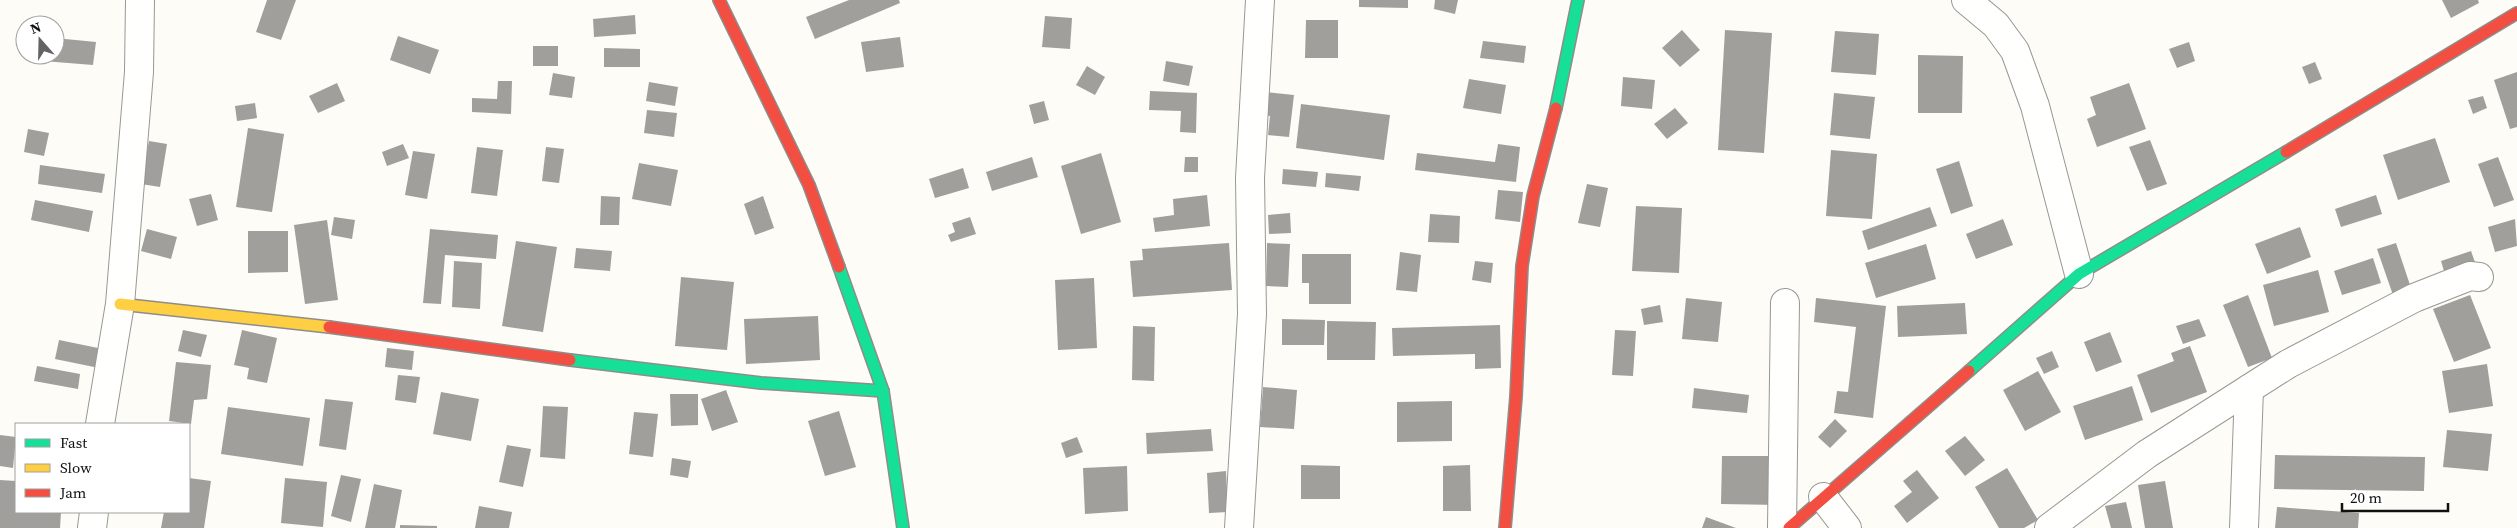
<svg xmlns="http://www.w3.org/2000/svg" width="2517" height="528" font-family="'Source Serif 4',serif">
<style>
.building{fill:#a19f9c}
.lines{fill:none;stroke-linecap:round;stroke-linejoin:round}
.street-casing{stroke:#979795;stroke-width:30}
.fast-casing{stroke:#8e8d8b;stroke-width:14}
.slow-casing{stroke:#8e8d8b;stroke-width:14}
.jam-casing{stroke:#8e8d8b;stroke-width:14}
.street{stroke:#fffffe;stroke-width:28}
.fast{stroke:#16e098;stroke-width:11}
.slow{stroke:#ffcf43;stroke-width:11}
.jam{stroke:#f24e42;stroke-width:11}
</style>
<rect width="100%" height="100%" fill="#fdfcf7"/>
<g class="building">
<polygon points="267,0 296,0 281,40 256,32"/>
<polygon points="849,0 899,0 900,3 815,39 806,17"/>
<polygon points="1359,0 1408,0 1408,8 1359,7"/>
<polygon points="1435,0 1458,0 1455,14 1434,9"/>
<polygon points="2442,0 2478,0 2479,3 2451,18"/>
<polygon points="635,15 636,34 594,37 593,19"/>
<polygon points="1045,16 1072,18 1070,49 1042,47"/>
<polygon points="1306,20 1338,20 1338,58 1305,58"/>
<polygon points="1682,30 1700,50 1680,67 1662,48"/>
<polygon points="1725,30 1772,33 1764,153 1718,150"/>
<polygon points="1835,31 1879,34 1876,75 1831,72"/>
<polygon points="398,36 439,50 430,74 390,60"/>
<polygon points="900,37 904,67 866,72 861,42"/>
<polygon points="55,38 96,42 93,65 43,61 44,55 55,55"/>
<polygon points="1483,41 1526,46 1524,63 1480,58"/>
<polygon points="2189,42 2195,61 2177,68 2169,49"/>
<rect x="533" y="46" width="25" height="20"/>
<polygon points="604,48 640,49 640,67 604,67"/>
<polygon points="1918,55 1963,56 1962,113 1918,113"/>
<polygon points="1166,61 1193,66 1189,86 1163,81"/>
<polygon points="2315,62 2322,79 2309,84 2302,67"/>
<polygon points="1087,66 1105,77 1095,95 1076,85"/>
<polygon points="2517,72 2517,127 2510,129 2494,80"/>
<polygon points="553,73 575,77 572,98 549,95"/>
<polygon points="1623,77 1655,80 1652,109 1621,106"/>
<polygon points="1469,79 1506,85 1501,114 1463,108"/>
<polygon points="498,81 512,81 511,114 472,112 472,98 497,99"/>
<polygon points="649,82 678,87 675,106 646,101"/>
<polygon points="337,83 345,101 318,113 309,96"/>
<polygon points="2129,83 2146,129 2097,147 2087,119 2096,115 2090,97"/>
<polygon points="1150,91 1197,93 1196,133 1180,132 1181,111 1149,110"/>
<polygon points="1265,92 1294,95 1289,137 1268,135 1270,116 1262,115"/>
<polygon points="1834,93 1875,97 1870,139 1830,135"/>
<polygon points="2483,96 2487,108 2473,114 2468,100"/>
<polygon points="1044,101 1049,120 1034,124 1029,105"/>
<polygon points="255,103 257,118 237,121 235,106"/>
<polygon points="1301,104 1390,115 1384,160 1296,148"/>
<polygon points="1675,108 1688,123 1667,139 1654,124"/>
<polygon points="647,110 677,113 674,137 644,133"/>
<polygon points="248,128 284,134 272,212 236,207"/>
<polygon points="28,129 49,133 44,156 24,152"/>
<polygon points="2435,138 2450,182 2398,200 2383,155"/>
<polygon points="2150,140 2167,184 2147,191 2129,147"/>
<polygon points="149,141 167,144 160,187 141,184"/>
<polygon points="403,144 409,158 387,166 382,152"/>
<polygon points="1498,144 1520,147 1516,182 1415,170 1417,153 1495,162"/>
<polygon points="477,147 503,150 497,196 471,193"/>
<polygon points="546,147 564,149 559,183 542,181"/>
<polygon points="1831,150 1877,154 1872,219 1826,216"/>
<polygon points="413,151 435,154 427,199 405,195"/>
<polygon points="1101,153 1121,222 1081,234 1061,166"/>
<polygon points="1032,157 1038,177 992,191 986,172"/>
<polygon points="1185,157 1198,157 1198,172 1184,172"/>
<polygon points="2498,157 2514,200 2494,207 2478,164"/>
<polygon points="1959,161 1973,206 1951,214 1936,169"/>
<polygon points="639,163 678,170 671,206 632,199"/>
<polygon points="40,165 105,174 102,193 38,184"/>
<polygon points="963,168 969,188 935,198 929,179"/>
<polygon points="1283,169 1318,172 1316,187 1282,184"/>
<polygon points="1326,173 1361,176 1359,191 1325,187"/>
<polygon points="1587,184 1608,188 1600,227 1578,223"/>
<polygon points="1498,190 1523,192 1520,222 1495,219"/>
<polygon points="211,194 218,220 197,226 189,199"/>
<polygon points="1207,195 1210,226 1155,232 1153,218 1174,215 1173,199"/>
<polygon points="2376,195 2382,214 2341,227 2335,209"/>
<polygon points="601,196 620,197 619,225 600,225"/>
<polygon points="763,196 774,228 755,235 744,204"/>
<polygon points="35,200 93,211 89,232 31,220"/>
<polygon points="1636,206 1682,208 1679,273 1632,271"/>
<polygon points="1930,207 1937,226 1868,250 1862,231"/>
<polygon points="1290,213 1291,233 1269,234 1268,215"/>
<polygon points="1430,214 1460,216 1459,243 1428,242"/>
<polygon points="334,217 355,220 352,239 331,235"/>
<polygon points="970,217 976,234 951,242 948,235 955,232 952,223"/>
<polygon points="2003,219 2013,245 1976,259 1966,234"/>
<polygon points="2515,219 2517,246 2495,252 2488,227"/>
<polygon points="327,220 338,300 305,304 294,225"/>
<polygon points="2300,227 2311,257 2267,274 2255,244"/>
<polygon points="147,229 177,237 171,259 141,251"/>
<polygon points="430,229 498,235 496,259 445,255 441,304 423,303"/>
<polygon points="248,231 288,231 288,272 248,273"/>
<polygon points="516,241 557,247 543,332 502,326"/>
<polygon points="1229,243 1232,290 1133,297 1130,261 1143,260 1142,249"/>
<polygon points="1267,243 1290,244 1288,287 1266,286"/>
<polygon points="2396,243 2411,288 2393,295 2377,249"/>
<polygon points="1926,244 1936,279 1876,298 1865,263"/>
<polygon points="576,248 612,251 610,271 574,268"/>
<polygon points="2471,251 2477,268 2446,278 2441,261"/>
<polygon points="1400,252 1421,255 1417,292 1396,290"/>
<polygon points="1302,254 1351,254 1351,304 1309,304 1309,283 1302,283"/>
<polygon points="2373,258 2381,283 2342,295 2334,271"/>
<polygon points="454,261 482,263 480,309 452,307"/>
<polygon points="1475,261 1493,263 1491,283 1472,280"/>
<polygon points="2318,270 2329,312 2274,326 2263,285"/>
<polygon points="681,277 734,282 727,350 675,346"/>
<polygon points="1094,278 1097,348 1058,350 1055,280"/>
<polygon points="2248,295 2272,358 2248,367 2223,305"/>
<polygon points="2470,295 2491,348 2454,362 2433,309"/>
<polygon points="1686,298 1722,302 1718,342 1682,339"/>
<polygon points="1816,298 1886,306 1873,418 1834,413 1837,391 1848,392 1856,327 1814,322"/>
<polygon points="1965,303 1967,334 1898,337 1897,306"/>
<polygon points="1660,305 1663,322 1644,325 1641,309"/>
<polygon points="818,316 820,360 746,364 744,319"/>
<polygon points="1282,319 1325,320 1324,345 1282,345"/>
<polygon points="2199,319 2206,336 2183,344 2176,326"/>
<polygon points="1327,321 1376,322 1375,360 1327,360"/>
<polygon points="1500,325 1501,368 1475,369 1475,354 1393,356 1392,328"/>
<polygon points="1133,326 1155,327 1154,381 1132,380"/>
<polygon points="183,330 207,335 201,357 178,351"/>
<polygon points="242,330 277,338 267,383 247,379 249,368 234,365"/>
<polygon points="1615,330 1636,331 1633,376 1612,375"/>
<polygon points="2110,332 2122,362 2096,372 2084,342"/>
<polygon points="59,340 103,349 99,368 55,359"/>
<polygon points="2190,346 2207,392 2151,413 2137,375 2174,361 2171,353"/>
<polygon points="387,348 414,351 412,370 385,367"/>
<polygon points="2052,351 2059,367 2044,374 2036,358"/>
<polygon points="176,362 211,365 207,399 194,400 191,424 169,421"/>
<polygon points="2487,364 2493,406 2449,413 2442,371"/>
<polygon points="37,366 80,374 78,389 34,381"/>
<polygon points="2038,371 2061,412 2025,431 2003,390"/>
<polygon points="398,375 420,377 416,403 395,400"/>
<polygon points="2132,386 2143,420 2085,440 2073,406"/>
<polygon points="1263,387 1297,390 1294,429 1260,427"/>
<polygon points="1694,388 1749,395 1747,413 1692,408"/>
<polygon points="726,390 738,422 712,431 701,399"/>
<polygon points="441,392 479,399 471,441 433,434"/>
<polygon points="670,394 698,394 698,425 671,426"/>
<polygon points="325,399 353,402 346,450 319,446"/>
<polygon points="1452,401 1452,441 1397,442 1397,402"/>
<polygon points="543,406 568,407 565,459 540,457"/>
<polygon points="228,407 310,418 303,466 221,454"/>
<polygon points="839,411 856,467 825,476 808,421"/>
<polygon points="634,412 658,414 653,457 629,454"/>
<polygon points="1835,419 1847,431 1830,448 1818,437"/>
<polygon points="1211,429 1213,451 1147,454 1146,433"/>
<polygon points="2447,430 2492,434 2488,471 2443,467"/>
<polygon points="0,435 16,437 13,468 0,466"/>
<polygon points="1965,436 1985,460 1965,476 1945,451"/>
<polygon points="1077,437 1083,452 1066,458 1061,443"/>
<polygon points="507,445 531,449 523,487 499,482"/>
<polygon points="2275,455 2425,457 2424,491 2274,489"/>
<polygon points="1722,456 1779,456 1779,505 1721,504"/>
<polygon points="672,458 691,461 688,478 670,475"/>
<polygon points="1301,465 1340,466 1340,499 1301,499"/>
<polygon points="1470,465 1471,511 1443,511 1443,466"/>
<polygon points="1127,466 1128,511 1085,514 1083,468"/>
<polygon points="2007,468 2038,520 2024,528 1999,528 1975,487"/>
<polygon points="1917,470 1939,498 1907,523 1894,506 1912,492 1903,481"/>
<polygon points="1226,471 1228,512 1209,513 1207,473"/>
<polygon points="341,475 361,479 351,522 331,516"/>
<polygon points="189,478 211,481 204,528 161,528 164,512 189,512"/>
<polygon points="285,478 327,482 323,527 281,523"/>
<polygon points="0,480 16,481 16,512 61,512 60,528 0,528"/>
<polygon points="2165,481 2173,528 2145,528 2138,485"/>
<polygon points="374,484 402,490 395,528 365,528"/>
<polygon points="2126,502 2132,528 2111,528 2105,506"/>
<polygon points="479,506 512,512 509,528 475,528"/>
<polygon points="2277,507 2359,513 2358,528 2275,528"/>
<polygon points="1706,517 1736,528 1702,528"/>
<polygon points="400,525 437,526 437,528 400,528"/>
</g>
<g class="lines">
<defs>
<g id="street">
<polyline points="1966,0 1996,25 2015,51 2035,106 2079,274"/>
<polyline points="100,424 120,304 139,72 140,0"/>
<polyline points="1823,497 1847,528"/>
<polyline points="92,528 94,512"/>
<polyline points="1239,528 1252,314 1250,178 1260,0"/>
<polyline points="1782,528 1785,303"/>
<polyline points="2049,528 2147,454 2288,364 2414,298 2470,276 2479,277"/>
<polyline points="2244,528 2249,389"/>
</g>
<g id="fast">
<polyline points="1556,108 1578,0"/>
<polyline points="839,267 883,391 903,528"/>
<polyline points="570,360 761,383 883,391"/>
<polyline points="1969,371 2079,274 2286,152"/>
</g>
<polyline id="slow" points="120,304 329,327"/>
<g id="jam">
<polyline points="719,0 809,185 839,267"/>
<polyline points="2286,152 2517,13"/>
<polyline points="329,327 570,360"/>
<polyline points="1505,528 1516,397 1522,266 1533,196 1556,108"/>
<polyline points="1789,528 1969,371"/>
</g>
</defs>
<use href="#street" class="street-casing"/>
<use href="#fast" class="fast-casing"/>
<use href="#slow" class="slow-casing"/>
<use href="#jam" class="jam-casing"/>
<use href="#street" class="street"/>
<use href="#fast" class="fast"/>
<use href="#slow" class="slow"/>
<use href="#jam" class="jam"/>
</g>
<rect x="15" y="423" width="175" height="90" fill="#ffffff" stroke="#a0a0a0"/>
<rect x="25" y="439" width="25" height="8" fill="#16e098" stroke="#a0a0a0"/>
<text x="60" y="448" font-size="15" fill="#111111">Fast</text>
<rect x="25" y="464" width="25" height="8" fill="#ffcf43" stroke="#a0a0a0"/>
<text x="60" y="473" font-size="15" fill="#111111">Slow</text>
<rect x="25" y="489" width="25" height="8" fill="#f24e42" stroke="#a0a0a0"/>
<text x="60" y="498" font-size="15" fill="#111111">Jam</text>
<g transform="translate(40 40) rotate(340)"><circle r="24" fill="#ffffff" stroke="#a0a0a0"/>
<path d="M0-4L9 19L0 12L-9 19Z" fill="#646362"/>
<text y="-8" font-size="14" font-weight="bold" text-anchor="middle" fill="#111111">N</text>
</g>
<path d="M2342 503v8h106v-8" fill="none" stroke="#111111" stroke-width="2.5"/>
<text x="2350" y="503" font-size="15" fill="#111111" stroke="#ffffff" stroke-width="4" paint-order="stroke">20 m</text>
</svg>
